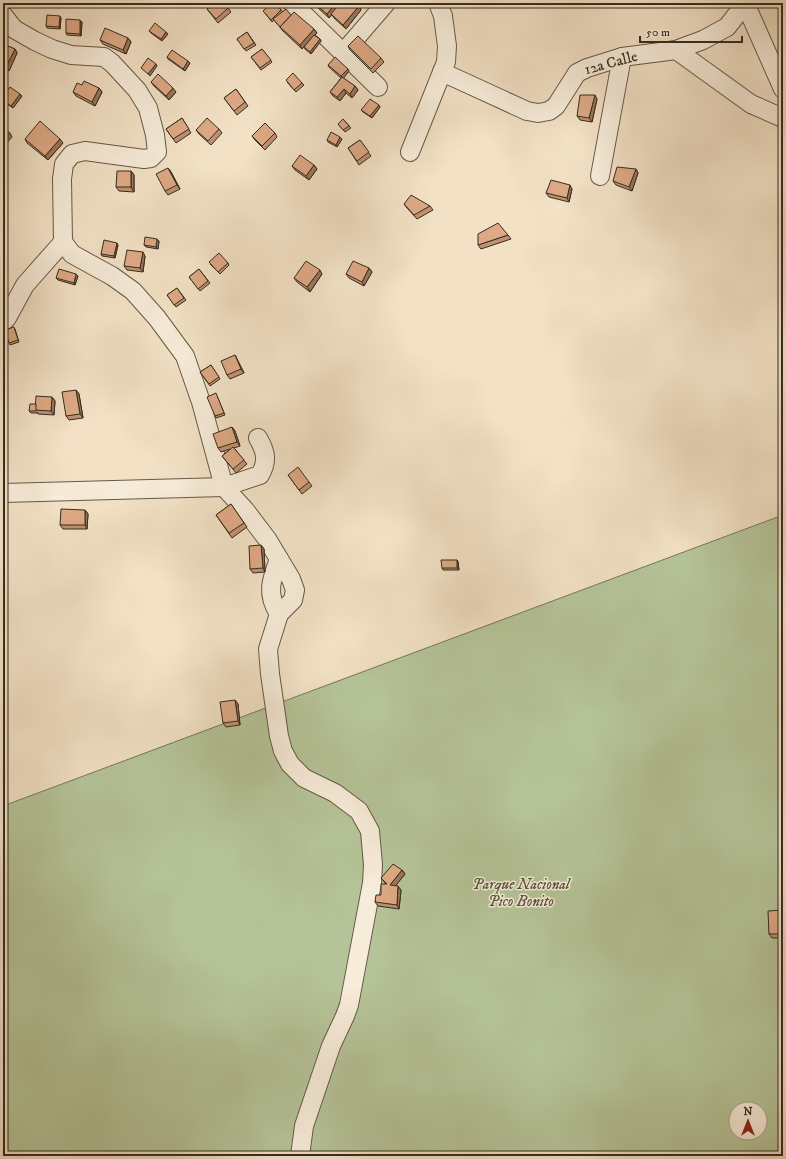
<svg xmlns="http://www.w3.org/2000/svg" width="786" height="1159" font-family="'IM FELL DW Pica',serif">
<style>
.green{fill:#b5c498;stroke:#75785c;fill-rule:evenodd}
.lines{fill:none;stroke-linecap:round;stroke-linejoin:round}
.minor-casing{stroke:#645948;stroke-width:20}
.minor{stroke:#f7ecd9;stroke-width:18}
.wall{fill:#bf9172;stroke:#352c1f}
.shaded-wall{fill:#9b765d;stroke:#352c1f}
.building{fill:#dea985;stroke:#352c1f}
.labels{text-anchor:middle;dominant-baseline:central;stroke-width:3;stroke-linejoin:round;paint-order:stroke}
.street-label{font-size:15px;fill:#352c1f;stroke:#f7ecd9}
.park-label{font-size:15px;font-style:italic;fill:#55523d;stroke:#f7ecd9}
</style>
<rect width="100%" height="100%" fill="#f2e1c5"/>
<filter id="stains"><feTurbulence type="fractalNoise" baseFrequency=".005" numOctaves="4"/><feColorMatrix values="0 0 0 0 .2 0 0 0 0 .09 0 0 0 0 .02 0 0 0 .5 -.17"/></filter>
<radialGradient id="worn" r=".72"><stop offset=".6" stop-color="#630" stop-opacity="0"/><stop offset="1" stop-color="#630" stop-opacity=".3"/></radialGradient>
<path class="green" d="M 783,515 L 783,1156 L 3,1156 L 3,806 ZM 736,1109 L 760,1109 L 760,1133 L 736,1133 Z"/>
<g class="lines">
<defs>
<g id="minor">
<polyline points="292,3 378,87"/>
<polyline points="745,3 783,89"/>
<polyline points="3,15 14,29 35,41 52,49 71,55 104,57 112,63 137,90 148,108 155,135 157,152 151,158 144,159 85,151 72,154 64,164 62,179 63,242 72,254 112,276 133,291 157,318 185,356 201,402 224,487 245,510 267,539 291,579 295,590 293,600 279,614 268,649 270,674 279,736 283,751 290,764 304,778 335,793 359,811 370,831 373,865 372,883 349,1005 345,1016 331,1046 304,1126 300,1156"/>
<polyline points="676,50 751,104 783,118"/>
<polyline points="343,53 386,3"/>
<polyline points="442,72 527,111 538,113 549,111 556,106 577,73 587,68 622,57 676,50 703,40 727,27 745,4"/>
<polyline points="410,152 446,62 447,46 443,16 438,3"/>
<polyline points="600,176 622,57"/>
<polyline points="3,322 7,318 25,285 63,242"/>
<path d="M 3,493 L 224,487 L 260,475 C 268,461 266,452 258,438"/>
<path d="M 279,559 C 271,580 266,594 279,614"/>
</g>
</defs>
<use href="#minor" class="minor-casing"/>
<use href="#minor" class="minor"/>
</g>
<g class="wall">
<polygon points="275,3 283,12 291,15 314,29 317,33 315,35 320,39 321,41 311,54 305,49 304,47 306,45 302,49 283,31 274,20 272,22 265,13"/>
<polygon points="314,3 359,6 361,10 346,29 334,18 332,15 329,18 317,7"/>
<polygon points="228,8 231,12 218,23 207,9"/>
<polygon points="61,18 60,29 47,28 46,26"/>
<polygon points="80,20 82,22 81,36 67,35 66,33"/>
<polygon points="149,31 168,34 162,41 151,33"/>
<polygon points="247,32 256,45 246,51 237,39"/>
<polygon points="128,38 131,42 126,54 103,44 100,40"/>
<polygon points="3,44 15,49 17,53 9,71 3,68"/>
<polygon points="348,46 381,58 384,62 373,73 350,50"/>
<polygon points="262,49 272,62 261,70 251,57"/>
<polygon points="167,57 188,61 190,63 185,71 168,59"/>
<polygon points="328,65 349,71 343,78 355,86 358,90 352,98 346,93 340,101 333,96 330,92 341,78 329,67"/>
<polygon points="151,82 176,92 169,100 154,86"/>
<polygon points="287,82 302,83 304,85 296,92"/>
<polygon points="82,85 99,88 102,92 95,106 76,96 73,92"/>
<polygon points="236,89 248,106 237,115 224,98"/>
<polygon points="3,96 22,96 13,108 3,101"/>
<polygon points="597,99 592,122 580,120 577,116"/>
<polygon points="380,107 372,118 363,112 361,110"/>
<polygon points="182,118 191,133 176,143 166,129"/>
<polygon points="343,119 351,128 345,132 338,124"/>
<polygon points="219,129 222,133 211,145 199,134 196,130"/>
<polygon points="275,133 277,137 265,150 255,140 252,136"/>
<polygon points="25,139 63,143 48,160 27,143"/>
<polygon points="342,139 337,147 328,142 327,140"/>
<polygon points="360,140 371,156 359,165 348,148"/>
<polygon points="314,165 317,169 309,180 295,170 292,166"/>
<polygon points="168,168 171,172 180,189 168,195 165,191"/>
<polygon points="636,169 638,173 632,191 616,185 613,181"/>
<polygon points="131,171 134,175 134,192 119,191 116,187"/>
<polygon points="572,189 569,202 549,197 546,193"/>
<polygon points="404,204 430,206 433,210 417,219 407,208"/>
<polygon points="508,235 511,239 481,249 478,245"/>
<polygon points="157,239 159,241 158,249 146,247 144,245"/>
<polygon points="118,245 115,258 102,256 101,254"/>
<polygon points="145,256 143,272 127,270 124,266"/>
<polygon points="228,263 229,265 220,274 210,264"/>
<polygon points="369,268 372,272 364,286 349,278 346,274"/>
<polygon points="199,269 210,283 200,291 189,277"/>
<polygon points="322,274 310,292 297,282 294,278"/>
<polygon points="78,276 75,285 58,280 56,278"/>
<polygon points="177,288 186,300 176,307 167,295"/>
<polygon points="15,329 19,342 10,345 9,343"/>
<polygon points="235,355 244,373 230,379 227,375"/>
<polygon points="211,365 220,379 210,386 200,372"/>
<polygon points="76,390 79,394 83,418 69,420 66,416"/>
<polygon points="217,396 225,415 216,418 215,416"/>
<polygon points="52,397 55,401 54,415 38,414 37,412 37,413 31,413 29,411 36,404"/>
<polygon points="232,427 235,431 240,446 234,448 247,464 236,473 222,456 230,449 221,452 218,448"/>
<polygon points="288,475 309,482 312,486 302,494"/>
<polygon points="231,504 247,527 232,538 216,515"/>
<polygon points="85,510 88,514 87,529 63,529 60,525"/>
<polygon points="261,545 264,549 265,572 253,573 250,569"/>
<polygon points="457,560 458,562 459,570 443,570 442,568"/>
<polygon points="235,700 238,704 240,725 226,727 223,723"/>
<polygon points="402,870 405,874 395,886 401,890 399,909 378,906 375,902 381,895 386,884 381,878"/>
<polygon points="783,910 783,938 772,938 769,934"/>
</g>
<g class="shaded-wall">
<polygon points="336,3 342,3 329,18 327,14"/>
<polygon points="359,6 361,10 346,29 343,25"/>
<polygon points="60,16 61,18 60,29 59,27"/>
<polygon points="80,20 82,22 81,36 80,34"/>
<polygon points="314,29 317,33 302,49 300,45"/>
<polygon points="166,32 168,34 162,41 161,39"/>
<polygon points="128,38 131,42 126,54 123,50"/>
<polygon points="320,39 321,41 311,54 310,52"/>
<polygon points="15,49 17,53 9,71 6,67"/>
<polygon points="188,61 190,63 185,71 183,69"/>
<polygon points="156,64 157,66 150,76 148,74"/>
<polygon points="348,69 349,71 343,79 341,76"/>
<polygon points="4,76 7,80 3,85 3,78"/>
<polygon points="355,86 358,90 352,98 350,94"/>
<polygon points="99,88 102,92 95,106 92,102"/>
<polygon points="173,88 176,92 169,100 166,96"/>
<polygon points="344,89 346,93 340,101 337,97"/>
<polygon points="20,94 22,96 13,108 11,106"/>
<polygon points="595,95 597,99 592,122 589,118"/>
<polygon points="379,105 380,107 372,118 370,116"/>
<polygon points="10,133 12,137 3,147 3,140"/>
<polygon points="340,137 342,139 337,147 336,145"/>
<polygon points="60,139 63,143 48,160 45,156"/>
<polygon points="314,165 317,169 309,180 306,176"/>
<polygon points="168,168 171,172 180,189 177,185"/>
<polygon points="636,169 638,173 632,191 629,187"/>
<polygon points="131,171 134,175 134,192 131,187"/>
<polygon points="570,185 572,189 569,202 567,198"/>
<polygon points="157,239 159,241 158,249 156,247"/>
<polygon points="117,243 118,245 115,258 114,256"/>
<polygon points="143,252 145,256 143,272 140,268"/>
<polygon points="369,268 372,272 364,286 362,282"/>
<polygon points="320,270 322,274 310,292 307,287"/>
<polygon points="76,274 78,276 75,285 74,283"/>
<polygon points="235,355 244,373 241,369"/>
<polygon points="76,390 79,394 83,418 80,414"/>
<polygon points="52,397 55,401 54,415 51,411"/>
<polygon points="232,427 235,431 240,446 237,442"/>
<polygon points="85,510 88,514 87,529 85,525"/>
<polygon points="261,545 264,549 265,572 263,568"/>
<polygon points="457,560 458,562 459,570 457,568"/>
<polygon points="235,700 238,704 240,725 238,721"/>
<polygon points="402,870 405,874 393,889 390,885"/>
<polygon points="398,886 401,890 399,909 397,905"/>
</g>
<g class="building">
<polygon points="215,3 224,3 228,8 216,19 207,9"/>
<polygon points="272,3 275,3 281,10 271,20 263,11"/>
<polygon points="314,3 336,3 327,14"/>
<polygon points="340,3 354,3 359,6 343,25 331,14"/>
<polygon points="286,9 291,15 280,27 273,19"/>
<polygon points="294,12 314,29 300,45 280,27"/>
<polygon points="47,15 60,16 59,27 46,26"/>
<polygon points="66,19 80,20 80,34 66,33"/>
<polygon points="155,23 166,32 161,39 149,31"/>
<polygon points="105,28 128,38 123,50 100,40"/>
<polygon points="247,32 254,43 244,49 237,39"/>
<polygon points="314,35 320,39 310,52 304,47"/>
<polygon points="358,36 381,58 371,69 348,46"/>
<polygon points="3,44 15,49 6,67 3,65"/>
<polygon points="262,49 271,60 260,68 251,57"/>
<polygon points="172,50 188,61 183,69 167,57"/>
<polygon points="335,57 348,69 341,76 328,65"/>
<polygon points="148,58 156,64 148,74 141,68"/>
<polygon points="293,73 302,83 294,90 286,80"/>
<polygon points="158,74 173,88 166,96 151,82"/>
<polygon points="342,77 355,86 350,94 344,89 337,97 330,92"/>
<polygon points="84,81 99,88 92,102 73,92 77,83 82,85"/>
<polygon points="10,87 20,94 11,106 3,100 3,96"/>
<polygon points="236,89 245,102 234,111 224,98"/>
<polygon points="580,95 595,95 589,118 577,116"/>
<polygon points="370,99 379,105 370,116 361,110"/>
<polygon points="182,118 189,129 173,139 166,129"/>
<polygon points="207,118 219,129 208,141 196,130"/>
<polygon points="343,119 349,126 343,130 338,124"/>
<polygon points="40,121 60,139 45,156 25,139"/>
<polygon points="265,123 275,133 262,146 252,136"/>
<polygon points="3,127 10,133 3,140"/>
<polygon points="331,132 340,137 336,145 327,140"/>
<polygon points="360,140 369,152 357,161 348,148"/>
<polygon points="300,155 314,165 306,176 292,166"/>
<polygon points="617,167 636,169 629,187 613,181"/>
<polygon points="168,168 177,185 165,191 156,174"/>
<polygon points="117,171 131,171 131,187 116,187"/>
<polygon points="551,180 570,185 567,198 546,193"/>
<polygon points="411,195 430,206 414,215 404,204"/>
<polygon points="498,223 508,235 478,245 478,234"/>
<polygon points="145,237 157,239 156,247 144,245"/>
<polygon points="104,240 117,243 114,256 101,254"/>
<polygon points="127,250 143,252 140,268 124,266"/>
<polygon points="219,253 228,263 218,272 209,262"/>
<polygon points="306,261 320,270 307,287 294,278"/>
<polygon points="353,261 369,268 362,282 346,274"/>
<polygon points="59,269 76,274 74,283 56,278"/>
<polygon points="199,269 208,281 198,289 189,277"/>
<polygon points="177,288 184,298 174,305 167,295"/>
<polygon points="14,327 18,340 9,343 5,330"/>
<polygon points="235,355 241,369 227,375 221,361"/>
<polygon points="211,365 219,377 209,384 200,372"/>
<polygon points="76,390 80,414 66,416 62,392"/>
<polygon points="216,393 224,413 215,416 207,397"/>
<polygon points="36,396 52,397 51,411 35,410"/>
<polygon points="30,404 36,404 36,411 29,411"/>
<polygon points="232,427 237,442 218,448 213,434"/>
<polygon points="233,447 244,460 233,469 222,456"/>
<polygon points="298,467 309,482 299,490 288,475"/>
<polygon points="231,504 244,523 229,533 216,515"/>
<polygon points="61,509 85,510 85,525 60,525"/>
<polygon points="261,545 263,568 250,569 249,546"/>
<polygon points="441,560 457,560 457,568 442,568"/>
<polygon points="235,700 238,721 223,723 220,702"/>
<polygon points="393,864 402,870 390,885 398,886 397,905 375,902 376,895 381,895 381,884 387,884 381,878"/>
<polygon points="783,910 783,934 769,934 768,911"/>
</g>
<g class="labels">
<g class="street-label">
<text transform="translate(611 63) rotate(-15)">12a Calle</text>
</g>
<g class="park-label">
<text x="521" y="884">Parque Nacional<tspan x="521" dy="17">Pico Bonito</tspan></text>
</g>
</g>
<rect width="786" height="1159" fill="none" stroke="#f2e1c5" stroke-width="16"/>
<rect x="4" y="4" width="778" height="1151" fill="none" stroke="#352c1f" stroke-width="2"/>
<rect x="8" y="8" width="770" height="1143" fill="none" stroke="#352c1f"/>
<g transform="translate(748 1121)"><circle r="19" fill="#f7ecd9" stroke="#a99f8f"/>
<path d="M0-3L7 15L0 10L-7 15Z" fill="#8f2418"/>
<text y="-6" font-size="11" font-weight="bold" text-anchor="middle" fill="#352c1f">N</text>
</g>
<path d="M640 36v6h102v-6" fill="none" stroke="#352c1f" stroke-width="2"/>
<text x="646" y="36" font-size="12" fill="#352c1f" stroke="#f7ecd9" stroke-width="3" paint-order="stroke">50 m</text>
<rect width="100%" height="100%" filter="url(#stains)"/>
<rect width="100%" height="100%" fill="url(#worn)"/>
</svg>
